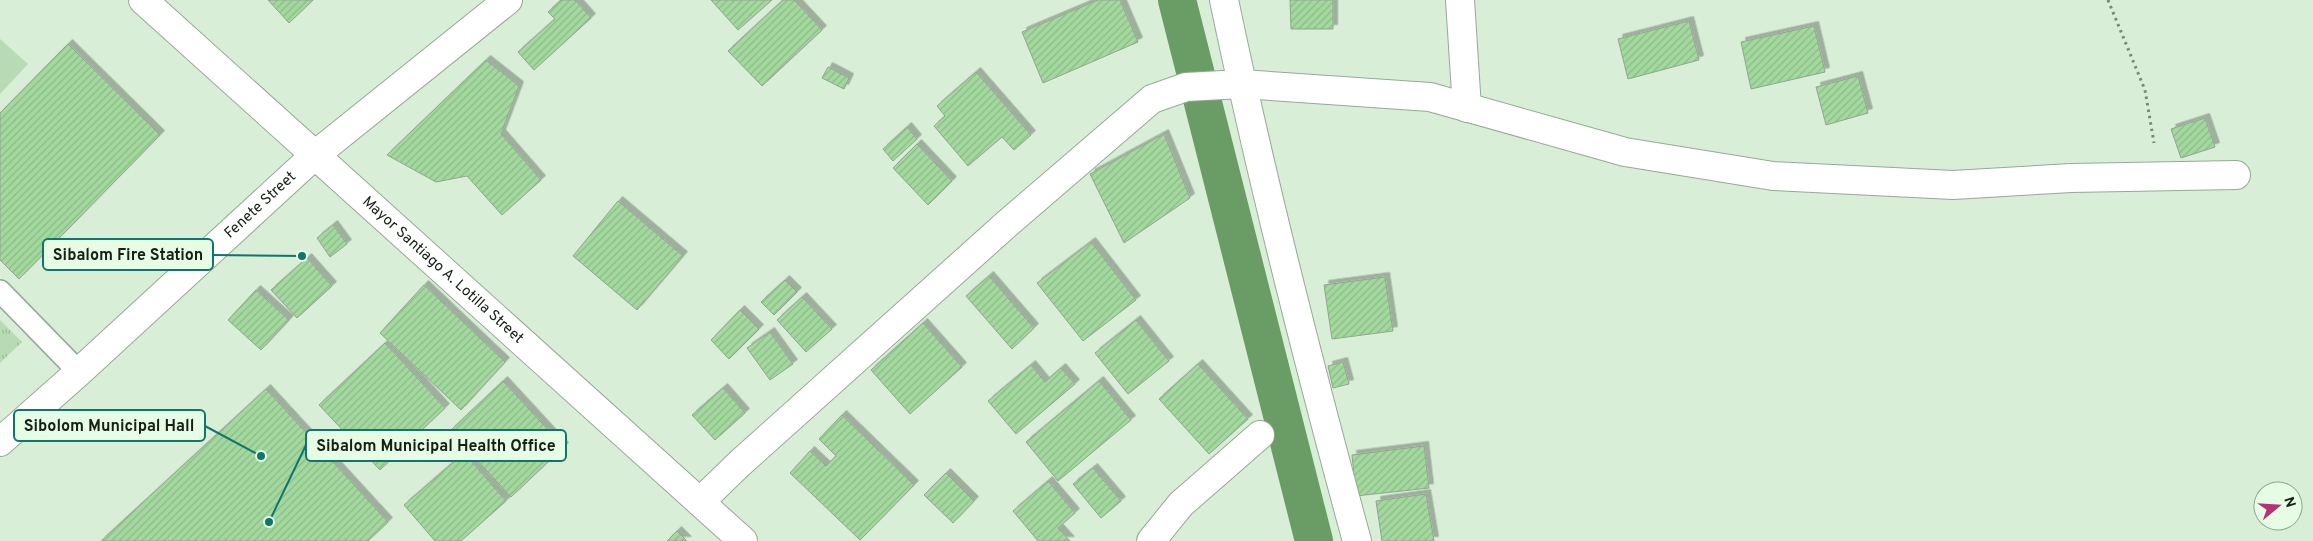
<svg xmlns="http://www.w3.org/2000/svg" width="2313" height="541" font-family="Overpass,sans-serif">
<style>
.green{fill:#b8dbb5}
.park{fill:url(#park-tufts)}
.lines{fill:none;stroke-linecap:round;stroke-linejoin:round}
.canal{stroke:#6a9d66;stroke-width:38}
.building{fill:url(#building-hatch);stroke:#91a58f;filter:url(#shadow)}
.lane-casing{stroke:#95aa94;stroke-width:24}
.street-casing{stroke:#95aa94;stroke-width:30}
.secondary-casing{stroke:#95aa94;stroke-width:30}
.path{stroke:#798878;stroke-width:3;stroke-dasharray:2.5 4;stroke-linecap:butt}
.lane{stroke:#fff;stroke-width:21}
.street{stroke:#fff;stroke-width:28}
.secondary{stroke:#fff;stroke-width:28}
.labels{text-anchor:middle;dominant-baseline:central;stroke-width:4;stroke-linejoin:round;paint-order:stroke}
.street-label{font-size:15px;fill:#171f17;stroke:#e6fce4}
.leader{fill:none;stroke:#0f766e;stroke-width:2}
.callout-dot{fill:#0f766e;stroke:#e6fce4;stroke-width:2}
.callout{fill:#e6fce4;stroke:#0f766e;stroke-width:2}
.callout-label{font-size:16px;text-anchor:middle;font-weight:bold;fill:#171f17}
</style>
<defs>
<pattern id="park-tufts" width="24" height="20" patternUnits="userSpaceOnUse" patternTransform="scale(1.25)"><rect width="24" height="20" fill="#b8dbb5"/><path d="M3 7l-1-3M5 7V3M7 7l1-3M15 17l-1-3M17 17v-4M19 17l1-3" fill="none" stroke="#9dbc9b"/></pattern>
<pattern id="building-hatch" width="6" height="6" patternUnits="userSpaceOnUse" patternTransform="scale(1.25)"><rect width="6" height="6" fill="#a3d99e"/><path d="M-1 1l2-2M0 6l6-6M5 7l2-2" fill="none" stroke="#8cba87"/></pattern>
<filter id="shadow"><feDropShadow dx="4.5" dy="-4.5" stdDeviation="0" flood-color="#0004"/></filter>
</defs>
<rect width="100%" height="100%" fill="#d9eed7"/>
<polygon class="green" points="0,39 28,64 0,94"/>
<polygon class="park" points="0,320 22,342 0,363"/>
<g class="lines">
<polyline class="canal" points="1177,0 1314,541"/>
</g>
<g class="building">
<polygon points="268,0 313,0 289,23"/>
<polygon points="561,0 575,0 591,18 534,70 518,52 555,19 548,12"/>
<polygon points="711,0 772,0 738,30"/>
<polygon points="783,0 794,0 822,30 762,86 728,51"/>
<polygon points="1098,0 1120,0 1138,42 1043,83 1022,32"/>
<polygon points="1290,0 1333,0 1333,29 1291,29"/>
<polygon points="1689,21 1699,60 1628,79 1618,39"/>
<polygon points="1814,26 1825,72 1751,89 1741,42"/>
<polygon points="68,44 160,135 19,279 0,260 0,113"/>
<polygon points="486,60 519,86 501,134 541,180 502,215 467,176 436,182 387,155"/>
<polygon points="828,67 849,78 844,89 822,78"/>
<polygon points="976,72 1031,135 1014,150 1002,137 968,166 934,126 945,116 937,106"/>
<polygon points="1858,76 1868,113 1826,125 1816,87"/>
<polygon points="2205,118 2215,147 2181,158 2171,129"/>
<polygon points="907,127 917,139 893,161 883,149"/>
<polygon points="1164,134 1190,198 1124,243 1090,174"/>
<polygon points="917,144 952,181 928,205 893,168"/>
<polygon points="618,201 683,256 637,310 573,256"/>
<polygon points="333,225 347,244 330,257 317,238"/>
<polygon points="1091,242 1136,300 1083,341 1037,283"/>
<polygon points="307,258 332,286 297,318 271,290"/>
<polygon points="989,276 1034,328 1012,349 966,296"/>
<polygon points="1385,277 1393,331 1332,339 1324,285"/>
<polygon points="785,280 797,292 774,315 761,302"/>
<polygon points="424,285 505,362 461,410 380,333"/>
<polygon points="256,290 289,320 261,350 228,320"/>
<polygon points="802,297 832,329 806,352 777,320"/>
<polygon points="740,310 759,329 729,359 711,340"/>
<polygon points="1136,320 1169,361 1128,394 1095,353"/>
<polygon points="923,323 962,367 910,414 871,370"/>
<polygon points="770,332 793,364 770,380 747,348"/>
<polygon points="385,343 445,408 380,470 319,405"/>
<polygon points="1343,362 1349,384 1333,388 1328,366"/>
<polygon points="1198,364 1248,419 1209,454 1159,399"/>
<polygon points="1031,365 1045,382 1061,368 1075,384 1016,434 988,401"/>
<polygon points="503,381 564,447 511,497 450,431"/>
<polygon points="1099,381 1131,420 1058,481 1026,442"/>
<polygon points="723,388 745,413 715,440 692,415"/>
<polygon points="266,389 388,522 368,541 101,541"/>
<polygon points="842,415 914,485 860,540 790,473 810,451 826,466 836,456 819,439"/>
<polygon points="1424,446 1429,488 1356,496 1352,455"/>
<polygon points="464,453 506,501 461,541 435,541 404,505"/>
<polygon points="1093,468 1121,501 1101,518 1073,484"/>
<polygon points="946,473 974,501 953,523 924,495"/>
<polygon points="1048,481 1075,513 1058,528 1070,541 1038,541 1013,511"/>
<polygon points="1426,494 1434,541 1382,541 1376,501"/>
<polygon points="677,531 687,541 667,541"/>
</g>
<g class="lines">
<defs>
<polyline id="lane" points="0,291 79,372"/>
<g id="street">
<path d="M 1224,0 C 1262,181 1308,362 1357,541"/>
<polyline points="1460,0 1467,108"/>
<path id="s1" d="M 315,155 L 743,541"/>
<polyline points="700,502 739,464 1009,222 1152,99 1186,87 1242,84 1430,97 1625,152 1773,176 1953,185 2071,178 2236,175"/>
<polyline points="1151,541 1181,504 1260,435"/>
</g>
<g id="secondary">
<polyline points="143,0 315,155"/>
<path id="s2" d="M 0,442 L 79,372 L 315,155 L 508,0"/>
</g>
</defs>
<use href="#lane" class="lane-casing"/>
<use href="#street" class="street-casing"/>
<use href="#secondary" class="secondary-casing"/>
<polyline class="path" points="2108,0 2145,90 2154,143"/>
<use href="#lane" class="lane"/>
<use href="#street" class="street"/>
<use href="#secondary" class="secondary"/>
</g>
<g class="labels">
<g class="street-label">
<text stroke="none"><textPath href="#s2" startOffset="352">Fenete Street</textPath></text>
<text stroke="none"><textPath href="#s1" startOffset="172">Mayor Santiago A. Lotilla Street</textPath></text>
</g>
</g>
<path class="leader" d="M302 256L213 255M261 456L205 426M269 522L306 445"/>
<g class="callout-dot">
<circle cx="302" cy="256" r="5"/>
<circle cx="261" cy="456" r="5"/>
<circle cx="269" cy="522" r="5"/>
</g>
<g class="callout">
<rect x="43" y="239" width="170" height="31" rx="5"/>
<rect x="14" y="410" width="191" height="31" rx="5"/>
<rect x="306" y="430" width="260" height="31" rx="5"/>
</g>
<g class="callout-label">
<text x="128" y="260">Sibalom Fire Station</text>
<text x="109" y="431">Sibolom Municipal Hall</text>
<text x="436" y="451">Sibalom Municipal Health Office</text>
</g>
<g transform="translate(2278 506) rotate(72)"><circle r="24" fill="#e6fce4" stroke="#93a492"/>
<path d="M0-4L9 19L0 12L-9 19Z" fill="#b63277"/>
<text y="-8" font-size="14" font-weight="bold" text-anchor="middle" fill="#171f17">N</text>
</g>
</svg>
